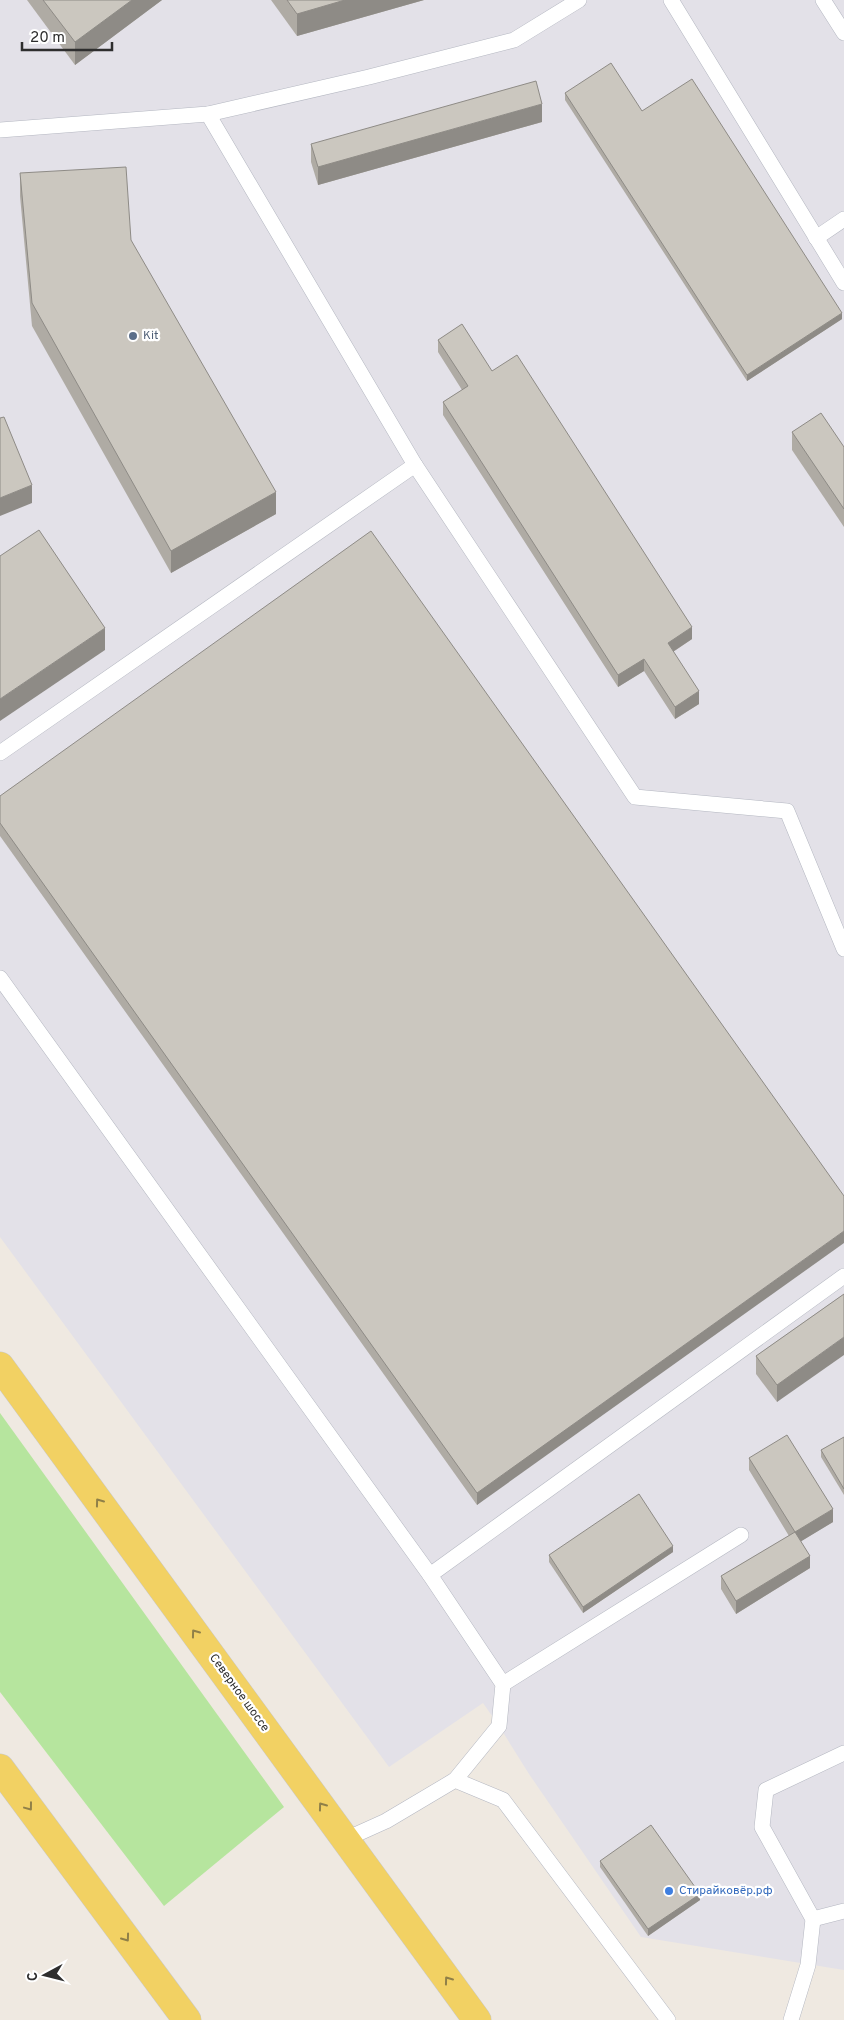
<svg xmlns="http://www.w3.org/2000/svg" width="844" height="2020" font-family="Overpass,sans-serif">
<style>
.industrial{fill:#e3e1e8}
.green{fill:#b6e59e}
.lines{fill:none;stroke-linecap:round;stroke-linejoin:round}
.service-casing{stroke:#b4b7c1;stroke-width:16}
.primary-casing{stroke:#c9c9c9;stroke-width:29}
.service{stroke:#fff;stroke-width:15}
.primary{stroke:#f2d163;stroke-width:28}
.wall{fill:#afaba4}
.shaded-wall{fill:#8e8b86}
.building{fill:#cbc7bf;stroke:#8e8b86}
.oneway{stroke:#908048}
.service-dot{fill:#5c6f8a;stroke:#fff;stroke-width:2}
.shop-dot{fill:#3f7fe0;stroke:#fff;stroke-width:2}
.labels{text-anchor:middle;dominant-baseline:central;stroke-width:4.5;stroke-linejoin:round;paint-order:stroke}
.service-label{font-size:12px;fill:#4e5e75;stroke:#fff;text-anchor:start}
.street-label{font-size:12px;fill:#2e2e2e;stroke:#fff}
.shop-label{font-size:12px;fill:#366cbe;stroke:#fff;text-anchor:start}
</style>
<rect width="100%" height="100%" fill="#efe9e1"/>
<polygon class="industrial" points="0,0 844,0 844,1970 641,1937 529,1774 499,1726 483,1703 389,1767 0,1237"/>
<polygon class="green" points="0,1413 284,1807 164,1906 0,1692"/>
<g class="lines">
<defs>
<g id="service">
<polyline points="671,0 844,283"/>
<polyline points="823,0 844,33"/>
<polyline points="208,114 415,465"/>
<polyline points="0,130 208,114 369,77 514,40 579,0"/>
<polyline points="816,238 844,219"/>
<polyline points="0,753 415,465 635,797 787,811 844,949"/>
<polyline points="0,978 430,1575 503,1684 499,1726 455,1780"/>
<polyline points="430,1575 844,1276"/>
<polyline points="503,1684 741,1535"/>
<polyline points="346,1839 386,1821 455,1780 503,1800 668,2020"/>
<polyline points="813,1919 844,1911"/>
<polyline points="791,2020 808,1965 813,1919 762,1827 766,1790 844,1753"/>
</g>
<g id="primary">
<polyline points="0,1366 477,2020"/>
<polyline points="0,1768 187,2020"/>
</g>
</defs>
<use href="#service" class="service-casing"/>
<use href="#primary" class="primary-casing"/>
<use href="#service" class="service"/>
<use href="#primary" class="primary"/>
</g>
<g class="wall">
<polygon points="27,0 162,0 75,65"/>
<polygon points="271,0 424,0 297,36"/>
<polygon points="565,93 642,111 842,319 747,381 565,100"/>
<polygon points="542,122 318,185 311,162 311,144"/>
<polygon points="20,173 276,514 171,573 32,326 20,196"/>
<polygon points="438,340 492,371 692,639 673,652 699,704 675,719 644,671 618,687 443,415 443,402 462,390 438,352"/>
<polygon points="792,432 844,447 844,527 792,450"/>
<polygon points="0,796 844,1196 477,1505 0,836"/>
<polygon points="844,1294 777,1402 756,1374 756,1356"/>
<polygon points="844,1437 844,1495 821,1457 821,1450"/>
<polygon points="749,1458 833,1522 801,1541 810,1568 736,1614 721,1589 721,1576 789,1536 749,1470"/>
<polygon points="673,1552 583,1613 549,1562 549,1555"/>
<polygon points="600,1861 700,1900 648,1936 600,1867"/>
</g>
<g class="shaded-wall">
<polygon points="132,0 162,0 75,65 75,42"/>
<polygon points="345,0 424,0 297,36 297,14"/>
<polygon points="542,104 542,122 318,185 318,167"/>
<polygon points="842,313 842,319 747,381 747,375"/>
<polygon points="32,485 32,503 0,516 0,498"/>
<polygon points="276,492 276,514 171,573 171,551"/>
<polygon points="692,627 692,639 668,655 668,643"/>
<polygon points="105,628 105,650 0,721 0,699"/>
<polygon points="644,659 644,671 618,687 618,675"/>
<polygon points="699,691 699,704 675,719 675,707"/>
<polygon points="844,1231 844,1243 477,1505 477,1493"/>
<polygon points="844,1337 844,1355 777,1402 777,1385"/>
<polygon points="833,1509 833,1522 795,1545 795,1532"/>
<polygon points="673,1546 673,1552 583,1613 583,1607"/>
<polygon points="810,1556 810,1568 736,1614 736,1601"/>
<polygon points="700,1894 700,1900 648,1936 648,1929"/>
</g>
<g class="building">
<polygon points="43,0 132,0 75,42"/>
<polygon points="287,0 345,0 297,14"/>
<polygon points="611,63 642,111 692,79 842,313 747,375 565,93"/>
<polygon points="536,81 542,104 318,167 311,144"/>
<polygon points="126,167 131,240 276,492 171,551 32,303 20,173"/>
<polygon points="462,324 492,371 517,355 692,627 668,643 699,691 675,707 644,659 618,675 443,402 468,386 438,340"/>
<polygon points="821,413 844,447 844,509 792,432"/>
<polygon points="4,417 32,485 0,498 0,418"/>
<polygon points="39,530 105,628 0,699 0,556"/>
<polygon points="371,531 844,1196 844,1231 477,1493 0,823 0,796"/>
<polygon points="844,1294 844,1337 777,1385 756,1356"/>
<polygon points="787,1435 833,1509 795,1532 810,1556 736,1601 721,1576 795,1532 749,1458"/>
<polygon points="844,1437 844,1489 821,1450"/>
<polygon points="639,1494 673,1546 583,1607 549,1555"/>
<polygon points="651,1825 700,1894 648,1929 600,1861"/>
</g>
<defs><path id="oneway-chevron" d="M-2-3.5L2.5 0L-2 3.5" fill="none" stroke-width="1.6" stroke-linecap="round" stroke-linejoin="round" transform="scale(1.25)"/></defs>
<g class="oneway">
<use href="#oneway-chevron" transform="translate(99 1502) rotate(-126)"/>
<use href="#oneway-chevron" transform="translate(195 1633) rotate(-126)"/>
<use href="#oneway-chevron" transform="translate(322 1806) rotate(-126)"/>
<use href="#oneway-chevron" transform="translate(29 1807) rotate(53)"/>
<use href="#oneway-chevron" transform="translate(126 1938) rotate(54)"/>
<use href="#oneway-chevron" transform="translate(448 1980) rotate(-126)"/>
</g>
<circle class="service-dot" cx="133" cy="336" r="5"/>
<circle class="shop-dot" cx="669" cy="1891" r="5"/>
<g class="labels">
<g class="service-label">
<text x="143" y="336">Kit</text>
</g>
<g class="street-label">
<text transform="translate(239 1693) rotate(54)">Северное шоссе</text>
</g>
<g class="shop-label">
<text x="679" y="1891">Стирайковёр.рф</text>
</g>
</g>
<g transform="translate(45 1975) rotate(263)" stroke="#ffffff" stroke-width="4" paint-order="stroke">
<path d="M0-4L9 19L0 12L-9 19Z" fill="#2e2e2e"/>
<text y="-8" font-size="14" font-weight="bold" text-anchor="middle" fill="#2e2e2e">С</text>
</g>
<path d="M22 42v8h90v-8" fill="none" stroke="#2e2e2e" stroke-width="2.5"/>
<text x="30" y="42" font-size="15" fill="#2e2e2e" stroke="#ffffff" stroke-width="4" paint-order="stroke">20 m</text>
</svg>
